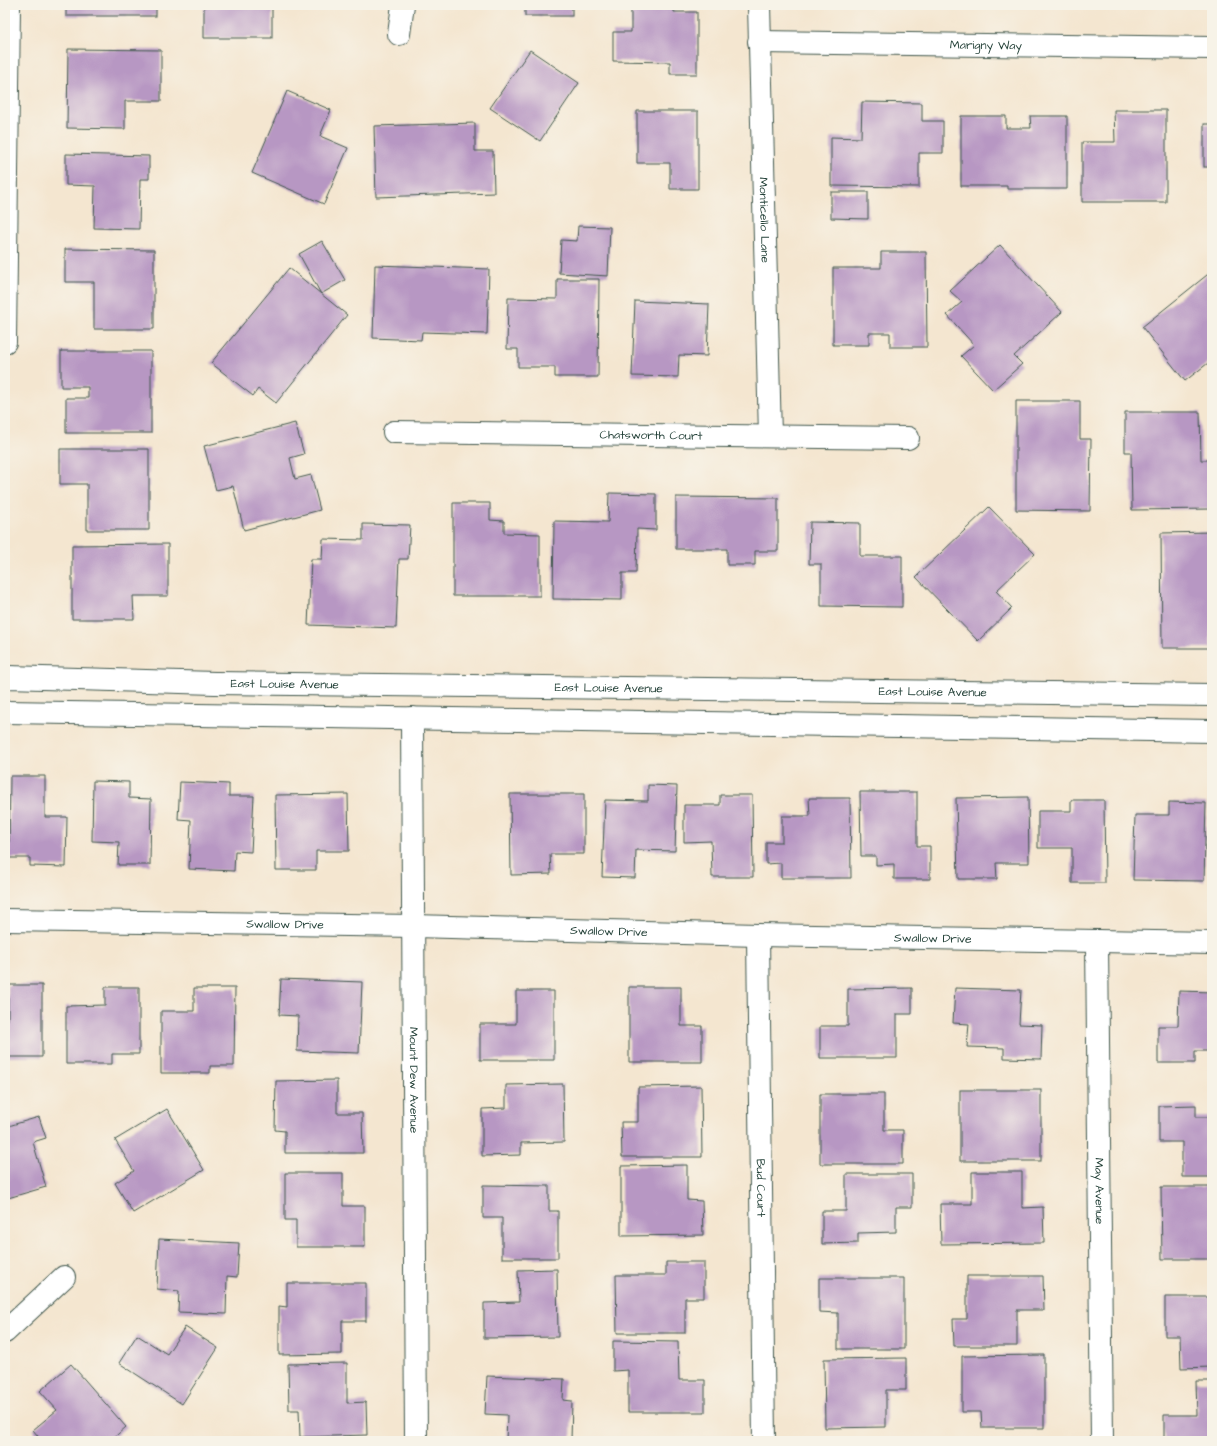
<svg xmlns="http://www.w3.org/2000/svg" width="1217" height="1446" font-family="'Architects Daughter',sans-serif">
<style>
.building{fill:#b797c3}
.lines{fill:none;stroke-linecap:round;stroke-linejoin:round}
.minor-casing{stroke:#3f564b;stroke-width:24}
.tertiary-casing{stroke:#3f564b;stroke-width:24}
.minor{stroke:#fff;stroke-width:22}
.tertiary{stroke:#fff;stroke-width:22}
.labels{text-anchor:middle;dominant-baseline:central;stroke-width:3;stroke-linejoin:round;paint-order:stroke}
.street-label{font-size:12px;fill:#1f3d34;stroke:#f7f3e8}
</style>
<rect width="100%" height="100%" fill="#f7f3e8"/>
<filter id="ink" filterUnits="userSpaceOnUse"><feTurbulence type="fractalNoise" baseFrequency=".025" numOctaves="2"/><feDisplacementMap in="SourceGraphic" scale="8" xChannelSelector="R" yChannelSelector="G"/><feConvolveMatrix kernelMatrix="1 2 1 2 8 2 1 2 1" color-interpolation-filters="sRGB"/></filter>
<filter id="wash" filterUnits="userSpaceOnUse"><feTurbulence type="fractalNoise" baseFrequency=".012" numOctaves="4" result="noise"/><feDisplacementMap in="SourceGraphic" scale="16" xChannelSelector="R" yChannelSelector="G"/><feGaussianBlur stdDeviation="0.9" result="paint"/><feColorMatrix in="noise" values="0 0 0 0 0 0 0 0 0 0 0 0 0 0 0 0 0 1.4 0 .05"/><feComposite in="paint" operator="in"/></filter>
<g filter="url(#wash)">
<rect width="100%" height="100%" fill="#f4e6d0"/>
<g id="blocks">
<g class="building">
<rect x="66" y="5" width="90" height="11"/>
<rect x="204" y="5" width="68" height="33"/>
<rect x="525" y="5" width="47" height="11"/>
<polygon points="631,5 674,5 674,12 697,12 697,74 670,74 670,62 613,61 613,32 631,32"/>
<polygon points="68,49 161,50 161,101 125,101 125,129 67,128"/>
<polygon points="530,50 579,83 540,141 490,108"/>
<polygon points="287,91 331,110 320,136 348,148 324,204 252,173"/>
<polygon points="862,102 922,103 922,121 943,121 943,153 919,153 919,187 831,186 831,137 861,138"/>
<polygon points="1114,110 1166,110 1166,202 1082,202 1082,142 1115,142"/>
<polygon points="637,111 698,111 698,189 670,189 670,163 637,163"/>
<polygon points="961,116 1006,116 1006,128 1031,128 1030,116 1067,116 1067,189 1007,189 1007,186 961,186"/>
<polygon points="475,123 475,151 493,151 494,193 376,197 374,126"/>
<rect x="1204" y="124" width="8" height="43"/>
<polygon points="66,154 149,156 149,179 140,179 139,229 94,228 95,186 66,185"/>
<polygon points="831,192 868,192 868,219 831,218"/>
<polygon points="578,226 610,227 608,276 559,273 561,240 577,241"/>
<polygon points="322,241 345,280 321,294 299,254"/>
<polygon points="1000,245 1062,312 1014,356 1022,364 993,390 961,356 974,345 947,315 962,302 950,291"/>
<polygon points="65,249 154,250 154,329 94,329 94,282 65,282"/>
<polygon points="881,252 926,252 927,347 890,347 890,333 869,333 869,345 833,345 833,268 881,268"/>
<polygon points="375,265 489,269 487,334 422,332 421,340 373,338"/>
<polygon points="289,268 347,315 276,403 258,389 253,396 211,363"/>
<polygon points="1212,271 1212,360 1185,381 1142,327"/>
<polygon points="557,279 599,279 598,377 555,377 555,367 518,367 518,349 507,349 508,298 557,299"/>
<polygon points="635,301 709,304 707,356 679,355 678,377 632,376"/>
<polygon points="61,351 151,351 151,433 66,433 66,398 88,398 88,387 61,387"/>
<polygon points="1016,401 1080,401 1080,439 1091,439 1090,511 1016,510"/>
<polygon points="1125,412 1200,412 1201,460 1212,460 1212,509 1132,510 1131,452 1125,452"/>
<polygon points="295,423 304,454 290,458 295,479 311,475 320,510 244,530 233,486 216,490 204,446"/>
<polygon points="60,449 149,449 149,530 87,530 87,484 60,484"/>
<polygon points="609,493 656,494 656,530 637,529 636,573 622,573 622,600 553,599 554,521 608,522"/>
<polygon points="676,497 778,498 778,551 755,551 755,565 727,565 727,549 676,549"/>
<polygon points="453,503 490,503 490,520 504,521 504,533 540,534 540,596 453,596"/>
<polygon points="989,507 1035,554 996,591 1012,608 978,641 916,577"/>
<polygon points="810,522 860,523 860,556 902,556 902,607 821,606 821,564 809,564"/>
<polygon points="363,524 410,525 408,559 399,559 396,628 308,625 311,559 322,559 323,539 363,540"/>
<polygon points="1212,532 1212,632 1210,632 1211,648 1162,648 1161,533"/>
<polygon points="168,544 168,596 133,596 134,619 72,619 72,545"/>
<polygon points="10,776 45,776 45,817 67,817 66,867 30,866 30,858 9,858"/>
<polygon points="93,781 129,782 129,798 151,799 150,865 118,865 119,842 92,841"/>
<polygon points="180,782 229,784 229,796 254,796 251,852 235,851 234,871 189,869 191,820 178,819"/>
<polygon points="648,785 677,786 675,851 636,850 635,878 602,877 605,800 648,801"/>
<polygon points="860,792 917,792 917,846 930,846 930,879 894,879 894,864 876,865 876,856 861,856"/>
<polygon points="348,794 349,851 316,851 316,870 276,870 275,795"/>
<polygon points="510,794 584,794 584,854 550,854 551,874 511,875"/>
<polygon points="720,795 752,795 753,877 712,877 711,841 684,842 684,805 720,805"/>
<polygon points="1028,797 1029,863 996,863 997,879 958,879 956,798"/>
<polygon points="809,798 850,798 851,878 781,878 781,863 766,864 766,842 782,842 782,816 810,816"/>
<polygon points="1071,800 1104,800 1105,883 1072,883 1072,848 1038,848 1038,811 1071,811"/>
<polygon points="1169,802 1206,803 1204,881 1133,880 1135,815 1169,815"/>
<polygon points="281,979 362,982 359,1053 297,1051 298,1016 279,1015"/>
<polygon points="8,985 42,985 42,1057 5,1057 5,1020 8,1020"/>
<polygon points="105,987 139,987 139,1054 112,1054 112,1064 66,1064 66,1006 105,1005"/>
<polygon points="629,987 681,987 681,1026 702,1026 702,1062 629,1062"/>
<polygon points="194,988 235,988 234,1066 210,1066 210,1073 161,1073 161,1011 194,1011"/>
<polygon points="912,988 912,1014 897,1014 897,1058 820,1058 820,1026 848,1026 848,989"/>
<polygon points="955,988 1021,990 1019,1024 1042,1025 1041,1059 1004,1058 1004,1048 967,1047 969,1024 953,1023"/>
<polygon points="516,991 554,991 554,1060 480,1060 480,1024 516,1024"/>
<polygon points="1179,991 1212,992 1212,1051 1195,1051 1195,1063 1158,1063 1158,1026 1178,1026"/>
<polygon points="337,1080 337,1113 362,1113 363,1153 285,1153 285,1131 275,1130 276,1081"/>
<polygon points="563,1084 564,1142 521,1143 521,1155 482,1156 482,1109 506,1108 506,1085"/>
<polygon points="701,1086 702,1157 622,1157 621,1122 638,1122 638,1087"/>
<rect x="960" y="1090" width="81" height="71"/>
<polygon points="820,1094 884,1094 884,1130 903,1130 903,1164 820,1164"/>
<polygon points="1196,1105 1196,1117 1212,1117 1212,1177 1182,1177 1182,1142 1159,1142 1159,1106"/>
<polygon points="167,1109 204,1170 133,1213 115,1183 134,1171 115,1140"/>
<polygon points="39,1117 46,1138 33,1142 46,1187 8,1198 5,1189 5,1127"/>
<polygon points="687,1165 687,1200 702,1201 703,1235 621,1236 621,1166"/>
<polygon points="972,1172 1022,1172 1022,1208 1043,1207 1044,1243 941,1244 940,1204 972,1204"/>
<polygon points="285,1173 343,1173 343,1206 365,1206 365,1247 296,1247 296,1220 285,1220"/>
<polygon points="846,1174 912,1174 912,1207 896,1207 896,1232 858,1233 858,1243 822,1244 822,1211 846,1211"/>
<polygon points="483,1185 549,1186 549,1211 558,1211 558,1258 502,1258 502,1218 483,1218"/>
<polygon points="1161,1187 1212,1187 1212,1259 1162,1259"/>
<polygon points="159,1239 239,1243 237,1277 227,1276 226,1314 178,1312 179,1291 157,1289"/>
<polygon points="666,1262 704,1262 704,1298 685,1298 685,1333 617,1333 616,1275 666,1275"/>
<polygon points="557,1269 558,1337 484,1338 484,1303 519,1302 518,1270"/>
<polygon points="967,1276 1043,1276 1044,1310 1017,1310 1017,1346 954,1346 953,1319 967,1319"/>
<polygon points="819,1278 904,1278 904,1349 838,1349 838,1313 819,1312"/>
<polygon points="287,1283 366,1283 366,1321 342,1321 342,1354 279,1355 279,1306 287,1307"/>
<polygon points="1165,1297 1212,1297 1212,1367 1181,1368 1180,1336 1165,1336"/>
<polygon points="185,1327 218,1348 182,1404 119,1363 137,1335 167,1354"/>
<polygon points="613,1341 678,1342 679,1380 705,1380 705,1412 628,1412 628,1370 613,1371"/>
<polygon points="1044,1355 1044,1428 982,1428 981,1412 962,1412 962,1356"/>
<polygon points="906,1358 906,1390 886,1390 886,1427 825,1428 824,1359"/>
<polygon points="347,1363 347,1403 366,1402 367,1435 300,1437 299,1410 289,1410 288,1364"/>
<polygon points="71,1364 126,1427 110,1441 42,1441 33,1430 57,1410 40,1391"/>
<polygon points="487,1376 564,1379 563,1400 572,1401 571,1441 506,1441 507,1415 485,1414"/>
<polygon points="1196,1381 1212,1381 1212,1441 1164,1441 1164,1415 1197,1415"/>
</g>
</g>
</g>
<g filter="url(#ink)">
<use href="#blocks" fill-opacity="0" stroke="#3f564b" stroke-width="1"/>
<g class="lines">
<defs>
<g id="minor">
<path id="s1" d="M 759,5 L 770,436"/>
<polyline points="399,34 403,5"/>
<path id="s2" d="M 759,42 L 1212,48"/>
<polyline points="5,342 9,5"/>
<path id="s3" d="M 394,432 L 908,438"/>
<path id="s4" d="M 412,718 L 416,1441"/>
<path id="s5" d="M 5,920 L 414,926 L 758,935 L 1212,943"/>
<path id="s6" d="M 758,935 L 764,1441"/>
<path id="s7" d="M 1097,941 L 1102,1441"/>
<polyline points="5,1332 64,1277"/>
</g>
<g id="tertiary">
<path id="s8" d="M 5,678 L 8,677 L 215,683 L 1212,695"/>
<polyline points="5,712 1212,731"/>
</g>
</defs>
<use href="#minor" class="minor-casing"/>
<use href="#tertiary" class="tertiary-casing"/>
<use href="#minor" class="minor"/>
<use href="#tertiary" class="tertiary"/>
</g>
</g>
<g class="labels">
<g class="street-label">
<text stroke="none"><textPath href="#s2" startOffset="227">Marigny Way</textPath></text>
<text stroke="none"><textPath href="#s1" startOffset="215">Monticello Lane</textPath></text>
<text stroke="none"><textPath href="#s3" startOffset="257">Chatsworth Court</textPath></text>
<text stroke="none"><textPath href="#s8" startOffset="280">East Louise Avenue</textPath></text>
<text stroke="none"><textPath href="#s8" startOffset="604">East Louise Avenue</textPath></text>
<text stroke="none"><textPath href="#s8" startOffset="928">East Louise Avenue</textPath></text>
<text stroke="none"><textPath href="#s5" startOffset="280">Swallow Drive</textPath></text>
<text stroke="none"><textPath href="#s5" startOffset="604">Swallow Drive</textPath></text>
<text stroke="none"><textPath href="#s5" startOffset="928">Swallow Drive</textPath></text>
<text stroke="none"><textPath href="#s4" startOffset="362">Mount Dew Avenue</textPath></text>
<text stroke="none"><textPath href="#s6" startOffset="253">Bud Court</textPath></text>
<text stroke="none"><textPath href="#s7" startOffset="250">May Avenue</textPath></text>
</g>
</g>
<rect width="1217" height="1446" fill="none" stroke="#f7f3e8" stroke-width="20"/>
</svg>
